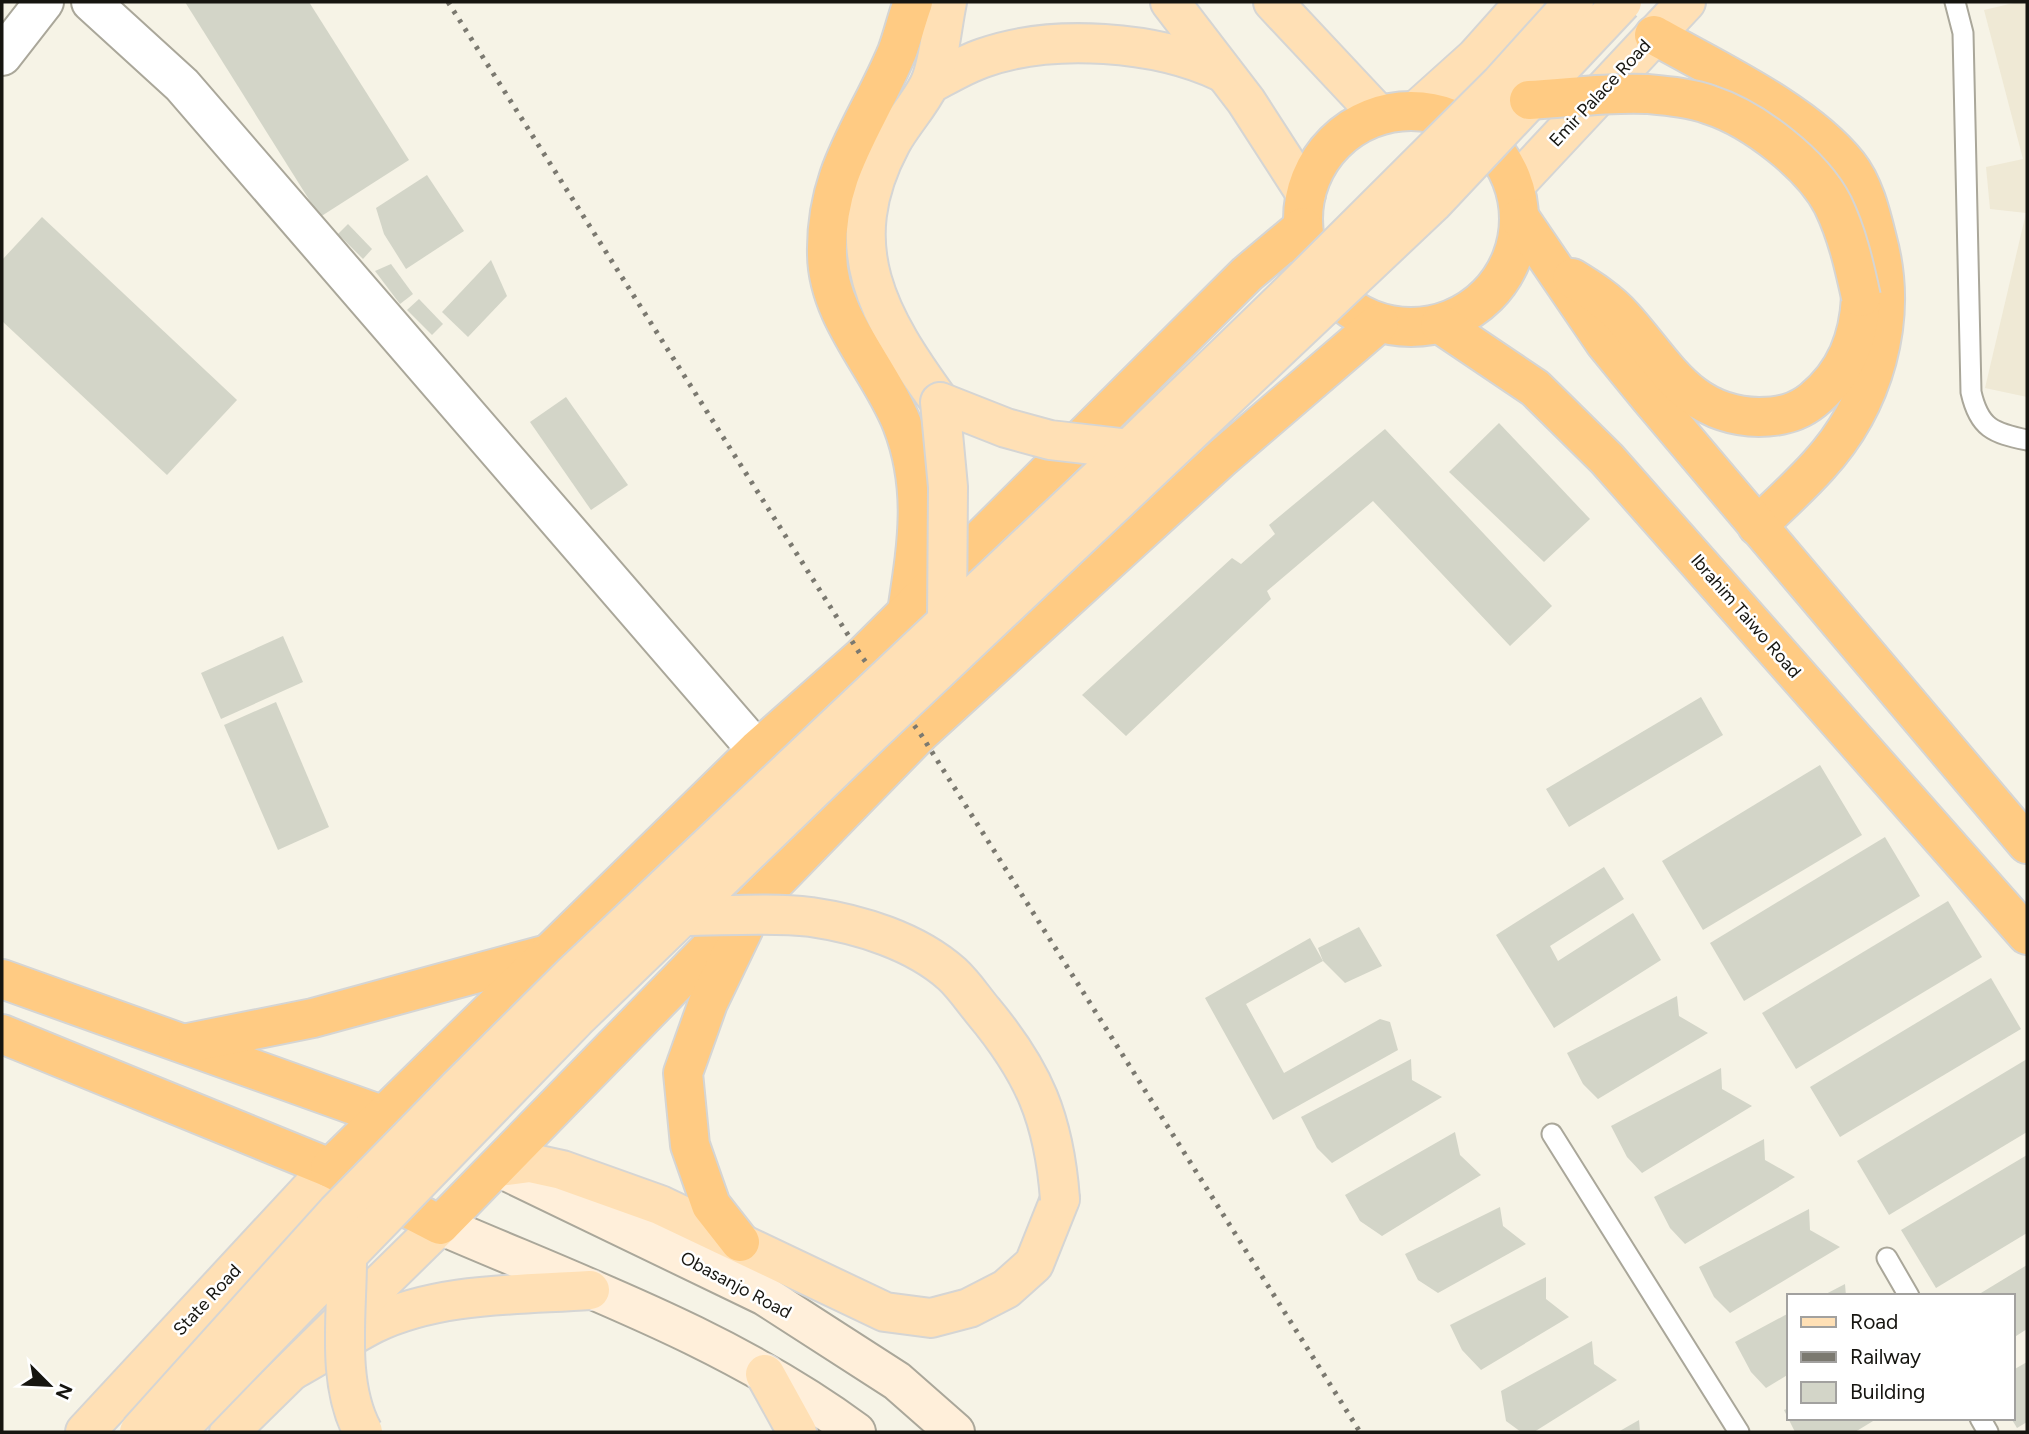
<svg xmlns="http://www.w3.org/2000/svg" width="2029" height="1434" font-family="Figtree,sans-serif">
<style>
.built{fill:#efe9d5}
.building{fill:#d3d5c8}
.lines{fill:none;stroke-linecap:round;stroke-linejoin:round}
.lane-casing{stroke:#aaa79a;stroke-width:23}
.street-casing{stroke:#aaa79a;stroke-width:42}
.secondary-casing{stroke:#aaa79a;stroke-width:42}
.primary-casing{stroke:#d5d5d4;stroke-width:42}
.highway-casing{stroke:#d5d5d4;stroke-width:42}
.lane{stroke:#fff;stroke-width:19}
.street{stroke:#fff;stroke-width:38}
.secondary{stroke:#ffefda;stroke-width:38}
.primary{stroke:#ffe0b5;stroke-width:38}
.highway{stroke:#ffcb83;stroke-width:38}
.rail{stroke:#7b7970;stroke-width:5;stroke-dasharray:3.5 7;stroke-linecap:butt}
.primary-bridge-casing{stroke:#d5d5d4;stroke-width:42;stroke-linecap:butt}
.highway-bridge-casing{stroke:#d5d5d4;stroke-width:42;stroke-linecap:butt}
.primary-bridge{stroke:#ffe0b5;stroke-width:38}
.highway-bridge{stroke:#ffcb83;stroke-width:38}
.labels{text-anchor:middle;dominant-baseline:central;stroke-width:5;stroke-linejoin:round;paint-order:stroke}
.street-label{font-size:18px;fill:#161510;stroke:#fff}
</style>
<rect width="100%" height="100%" fill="#f6f3e6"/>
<polygon class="built" points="2018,2 2027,2 2027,397 1985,388 2026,213 1990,209 1986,167 2023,159 1984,10"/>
<g class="building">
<polygon points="185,2 309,2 409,160 320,217"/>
<polygon points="427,175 464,231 406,269 384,234 376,208"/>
<polygon points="42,217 237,400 167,475 2,321 2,260"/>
<polygon points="348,224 372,249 363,259 338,234"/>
<polygon points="491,260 507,296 468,337 442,312"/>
<polygon points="391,264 413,294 400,304 375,271"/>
<polygon points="419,299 443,324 432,335 407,310"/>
<polygon points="566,397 628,485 591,510 530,422"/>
<polygon points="1499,423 1590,519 1544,562 1449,472"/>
<polygon points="1385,429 1552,606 1510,646 1373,501 1267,591 1271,599 1126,736 1082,695 1232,558 1241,564 1275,534 1269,525"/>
<polygon points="283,636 303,682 221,719 201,673"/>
<polygon points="1701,697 1723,735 1569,827 1546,789"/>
<polygon points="276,702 329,827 278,850 224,725"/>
<polygon points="1820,765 1862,835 1703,930 1662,861"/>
<polygon points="1885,837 1920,896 1744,1001 1710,943"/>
<polygon points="1604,867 1624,899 1550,946 1558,961 1633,913 1661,960 1554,1028 1496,935"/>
<polygon points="1948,901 1982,957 1796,1069 1762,1013"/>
<polygon points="1359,927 1382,966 1345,983 1323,961 1318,948"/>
<polygon points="1310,938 1323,961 1246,1004 1284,1073 1380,1019 1390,1022 1398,1050 1273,1120 1205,998"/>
<polygon points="1991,978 2021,1029 1840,1137 1810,1087"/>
<polygon points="1677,996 1679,1016 1708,1033 1598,1099 1583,1084 1567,1053"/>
<polygon points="1411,1059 1412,1080 1442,1097 1332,1163 1317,1148 1301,1117"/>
<polygon points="2027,1059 2027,1132 1889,1215 1857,1161"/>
<polygon points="1721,1068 1722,1089 1752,1106 1642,1173 1627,1157 1611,1126"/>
<polygon points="1455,1132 1460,1155 1481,1175 1382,1236 1360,1221 1345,1195"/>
<polygon points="1764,1139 1765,1160 1795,1177 1685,1244 1670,1228 1654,1197"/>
<polygon points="2027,1155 2027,1233 1936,1288 1901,1230"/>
<polygon points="1500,1207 1503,1226 1526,1244 1438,1293 1418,1280 1405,1254"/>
<polygon points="1809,1209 1810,1230 1840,1247 1730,1313 1714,1297 1699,1267"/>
<polygon points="2027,1265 2027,1329 2013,1338 2013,1296 1976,1296"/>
<polygon points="1546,1277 1546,1299 1569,1317 1481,1370 1462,1350 1450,1325"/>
<polygon points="1845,1284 1846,1296 1822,1296"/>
<polygon points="1789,1313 1789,1374 1766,1388 1751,1372 1735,1342"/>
<polygon points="1592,1341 1594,1364 1617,1380 1534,1432 1521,1432 1506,1421 1501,1391"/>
<polygon points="2027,1362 2027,1422 2017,1428 2011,1418 2013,1370"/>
<polygon points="1789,1408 1789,1418 1878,1418 1855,1432 1795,1432 1784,1410"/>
<polygon points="1639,1420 1640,1432 1618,1432"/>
</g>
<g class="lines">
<defs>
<g id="lane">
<path d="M 1955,2 L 1963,33 L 1971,392 C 1979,428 1993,433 2027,440"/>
<polyline points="1552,1134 1739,1432"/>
<polyline points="1887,1258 1909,1296"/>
<polyline points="1980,1418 1988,1432"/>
</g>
<g id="street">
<polyline points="91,2 182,85 757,750"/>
<polyline points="2,56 44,2"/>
</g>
<g id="secondary">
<polyline points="498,1167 765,1296 897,1381 955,1432"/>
<path d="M 440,1225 C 581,1286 732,1340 856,1432"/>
</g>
<g id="primary">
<polyline points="1170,2 1246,101 1306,194"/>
<polyline points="1273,2 1379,115"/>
<path d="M 930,84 C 947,75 965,64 983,58 C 1053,33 1157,41 1222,72"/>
<polyline points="1417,110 1476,57 1525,2"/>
<polyline points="1515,185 1686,2"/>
<path d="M 940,402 C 879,318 836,246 891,143 C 902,123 919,105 929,85 C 939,64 942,25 947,2"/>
<polyline points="498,1167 530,1163 562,1170 660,1205 885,1312 931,1318 969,1308 1006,1289 1034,1264 1060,1199"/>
<path d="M 293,1370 C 320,1355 346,1338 373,1324 C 439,1292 519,1295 590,1290"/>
<polyline points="765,1374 797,1432"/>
<polyline points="85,1432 330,1168"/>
<polyline points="229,1432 440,1225"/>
</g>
<g id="highway">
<path d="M 1654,35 C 1714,69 1805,111 1848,165 C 1864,185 1871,215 1877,239 C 1899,320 1874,405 1818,466 C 1799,487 1778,506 1757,526"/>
<circle cx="1411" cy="219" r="108"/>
<polyline points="1520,218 1605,343 1650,398 2027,844"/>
<path d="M 1572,278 C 1590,289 1609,301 1623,317 C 1665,363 1688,416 1759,417 C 1780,417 1797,413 1813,400 C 1846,373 1859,338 1861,297"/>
<polyline points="1440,324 1535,388 1607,459 2027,935"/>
<path d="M 907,612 C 917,546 927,489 902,424 C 880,368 828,318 827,255 C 825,171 866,126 897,52 C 903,36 907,18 913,2"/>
<polyline points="2,979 404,1123"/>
<polyline points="2,1034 330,1168 440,1225 920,733 1223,457 1379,323"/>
<polyline points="188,1043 313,1018 544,955"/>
<polyline points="330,1168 757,750 862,657 1247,274 1303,227"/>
<polyline points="740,1242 711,1205 690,1145 683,1073 708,1003 744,928"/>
</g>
</defs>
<use href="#lane" class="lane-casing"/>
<use href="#street" class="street-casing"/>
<use href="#secondary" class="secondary-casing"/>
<use href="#primary" class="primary-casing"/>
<use href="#highway" class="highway-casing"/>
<use href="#lane" class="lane"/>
<use href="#street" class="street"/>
<use href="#secondary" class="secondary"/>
<use href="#primary" class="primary"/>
<use href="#highway" class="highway"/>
<polyline class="rail" points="448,2 862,657 920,733 1360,1432"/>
<defs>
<g id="primary-bridge">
<polyline points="947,621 948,487 940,402 1006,428 1050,440 1129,449"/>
<path d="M 683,916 C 724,916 769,912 811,917 C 859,924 915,941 952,974 C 964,985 973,999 983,1011 C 1034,1072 1054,1119 1060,1199"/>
<path d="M 347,1252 C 348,1308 335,1381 363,1432"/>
<polyline points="139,1432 337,1212 459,1087 574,973 1098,479 1291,292 1500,84 1574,2"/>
<polyline points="176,1432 578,1017 871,734 1433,203 1622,2"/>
</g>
<path id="highway-bridge" d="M 1529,100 C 1568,98 1608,92 1647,94 C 1668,96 1691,98 1710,105 C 1753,119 1812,164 1833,205 C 1847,234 1854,265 1861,297"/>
</defs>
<use href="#primary-bridge" class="primary-bridge-casing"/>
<use href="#highway-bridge" class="highway-bridge-casing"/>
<use href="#primary-bridge" class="primary-bridge"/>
<use href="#highway-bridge" class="highway-bridge"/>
</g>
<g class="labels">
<g class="street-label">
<text transform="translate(1600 93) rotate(-47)">Emir Palace Road</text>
<text transform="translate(1746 616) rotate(49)">Ibrahim Taiwo Road</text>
<text transform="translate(736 1285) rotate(28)">Obasanjo Road</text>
<text transform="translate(207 1300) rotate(-47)">State Road</text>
</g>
</g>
<rect width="2029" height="1434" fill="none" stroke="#161510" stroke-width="7"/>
<rect x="1787" y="1294" width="228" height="126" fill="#ffffff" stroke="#a2a19f" stroke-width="2"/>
<rect x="1801" y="1317" width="35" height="10" fill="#ffe0b5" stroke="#a2a19f" stroke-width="2"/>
<text x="1850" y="1329" font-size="21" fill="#161510">Road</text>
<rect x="1801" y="1352" width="35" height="10" fill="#7b7970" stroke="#a2a19f" stroke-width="2"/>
<text x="1850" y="1364" font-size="21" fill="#161510">Railway</text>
<rect x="1801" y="1382" width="35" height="21" fill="#d3d5c8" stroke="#a2a19f" stroke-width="2"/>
<text x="1850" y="1399" font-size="21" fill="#161510">Building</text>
<g transform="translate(49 1385) rotate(114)" stroke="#ffffff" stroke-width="5" paint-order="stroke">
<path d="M0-5L12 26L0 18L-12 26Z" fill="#161510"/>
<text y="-10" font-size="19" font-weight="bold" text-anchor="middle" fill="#161510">N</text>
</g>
</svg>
